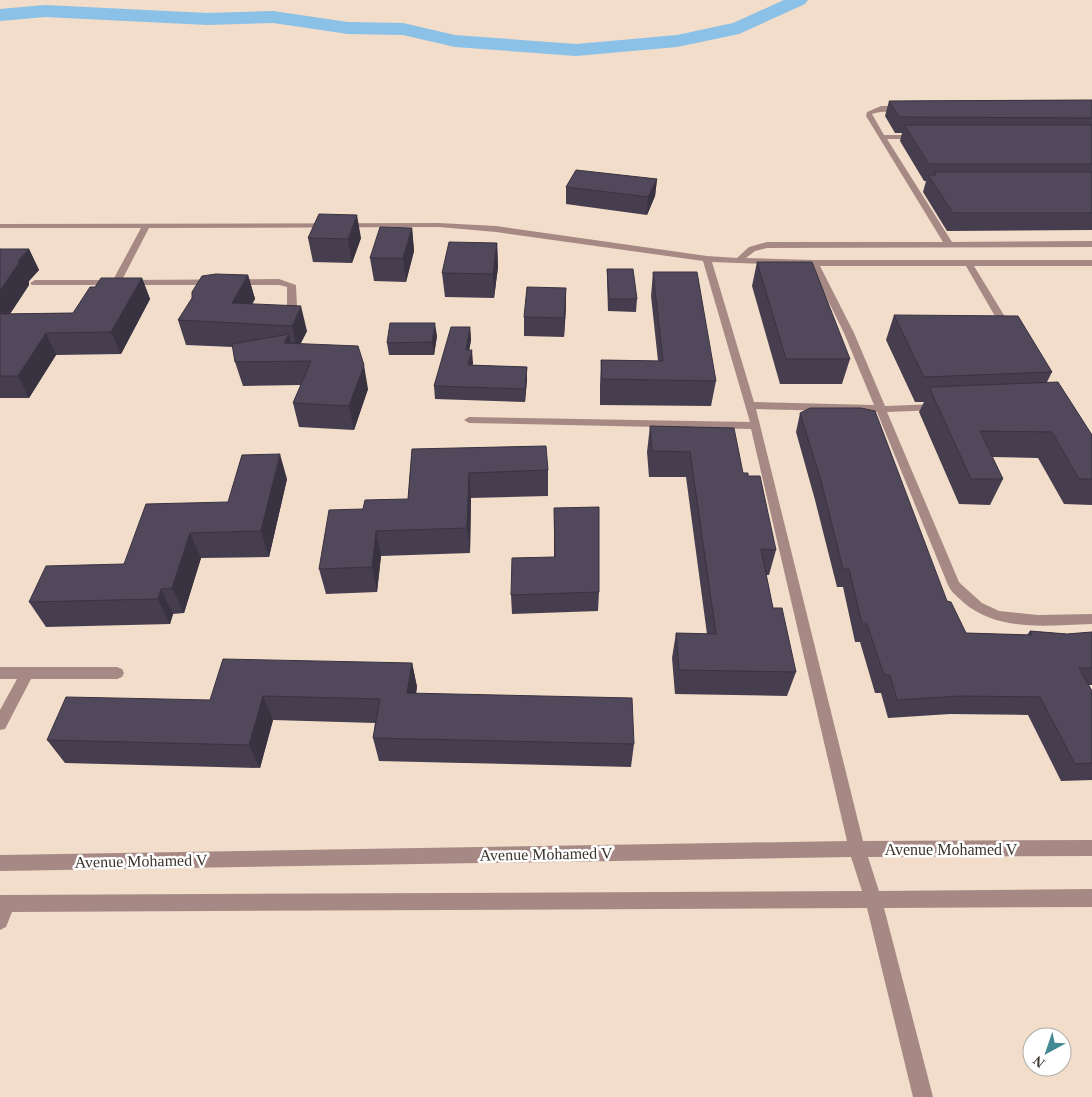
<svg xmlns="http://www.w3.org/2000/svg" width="1092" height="1097" font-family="Georgia,serif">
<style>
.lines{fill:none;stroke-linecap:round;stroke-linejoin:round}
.river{fill:#8bc0e7;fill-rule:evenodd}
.minor{fill:#a68984;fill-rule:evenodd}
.wall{fill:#463e4f}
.shaded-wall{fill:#393240}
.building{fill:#51485c;stroke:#393240}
.labels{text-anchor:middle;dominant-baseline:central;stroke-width:5;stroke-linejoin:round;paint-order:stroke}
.near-street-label{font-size:16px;fill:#3b342c;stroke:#fff}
</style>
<rect width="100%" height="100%" fill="#f1ddc9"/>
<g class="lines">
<polygon class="river" points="784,0 808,0 805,4 739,34 677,47 576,56 455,47 403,35 348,34 273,23 207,25 45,17 0,21 0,9 45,5 207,13 273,11 348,22 403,23 455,35 576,44 677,35 733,23"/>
<g class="minor">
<path d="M 881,106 L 902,106 L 905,108 C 897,113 883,110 872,114 L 884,135 L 917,135 L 921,137 L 917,139 L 887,139 L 952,242 L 1092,241 L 1092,247 L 767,248 L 755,251 L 746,258 L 814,260 L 1092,260 L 1092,266 L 974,266 L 1013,330 L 1008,333 L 1003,330 L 966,266 L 820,266 L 854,333 L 885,406 L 938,404 L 943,407 L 938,410 L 887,412 L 959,582 L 962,585 L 982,603 L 999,611 L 1038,615 L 1092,614 L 1092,624 C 1048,625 999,633 963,602 C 958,597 951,592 948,585 L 877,412 L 756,409 L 863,841 L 1092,840 L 1092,856 L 868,857 L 879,891 L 1092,889 L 1092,907 L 884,908 L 933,1097 L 913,1097 L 867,908 L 12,912 L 6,927 L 0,930 L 0,895 L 862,891 L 851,857 L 0,871 L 0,855 L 847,841 L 751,429 L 469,423 L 464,420 L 469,417 L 750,422 L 703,261 L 496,232 L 439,227 L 149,228 L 122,280 L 279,279 L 296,285 L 297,306 L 292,309 L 287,306 L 287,287 L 279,285 L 32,285 L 30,283 L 35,280 L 113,280 L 141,228 L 0,228 L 0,224 L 439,223 L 496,226 L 707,256 L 737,258 L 749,247 L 767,242 L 943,242 L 866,116 L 867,112 ZM 712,262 L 811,266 L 844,333 L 874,405 L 754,402 Z"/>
<polygon points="0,667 117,667 122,669 124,673 122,677 117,679 31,679 5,729 0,730 0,710 17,679 0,679"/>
</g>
</g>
<g class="wall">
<polygon points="1092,100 1092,230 947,231 923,192 926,181 924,181 900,141 902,133 895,133 885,116 889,101"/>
<polygon points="657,179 655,196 647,215 566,204 566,187"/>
<polygon points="412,228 414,251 406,282 374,281 370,258"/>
<polygon points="308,238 361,238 352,263 313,262"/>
<polygon points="497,243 498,267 494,298 445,297 442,273"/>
<polygon points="0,249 29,249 39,270 29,281 29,285 10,314 73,313 95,287 142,278 150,299 121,354 56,355 29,398 0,398"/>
<polygon points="757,262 850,359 842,384 780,384 752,286"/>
<polygon points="607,269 637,299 636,312 608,311 607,281"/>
<polygon points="653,272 716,381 711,406 600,405 600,385 601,360 658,361 651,296"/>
<polygon points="248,275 255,299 252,304 307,331 301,343 368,389 354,430 299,427 293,403 301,385 243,386 235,362 233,347 186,345 178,320"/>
<polygon points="566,306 564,337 524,336 524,317"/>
<polygon points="894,315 1052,372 1047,382 1092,435 1092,505 1064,504 1038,458 992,457 1003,479 990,505 959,504 919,412 924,402 915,402 886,340"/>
<polygon points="470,327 471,340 469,350 473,363 472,365 527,367 527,379 525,402 435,399 434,386"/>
<polygon points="437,336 434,355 389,355 387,343"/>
<polygon points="800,413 947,601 966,633 1027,635 1030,631 1067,634 1092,632 1092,685 1088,685 1092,691 1092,780 1061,781 1028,715 950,714 888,718 881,693 875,693 860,642 855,642 843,587 837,587 815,500 796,432"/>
<polygon points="650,426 748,476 776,550 769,575 766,575 773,608 796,672 787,696 675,694 672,658 676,633 707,634 686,477 649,477 647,452"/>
<polygon points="412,449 548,470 548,496 471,498 470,553 381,556 377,592 326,594 319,569 363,509 408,499"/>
<polygon points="287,479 269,557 201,558 184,613 173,614 170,624 46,627 29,602 124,564 228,502"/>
<polygon points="554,508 599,592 598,611 512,614 511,595 554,557"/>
<polygon points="412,663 417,687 416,693 634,744 631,767 379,761 373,738 375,723 273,720 260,768 65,763 47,740 210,700"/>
</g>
<g class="shaded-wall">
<polygon points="657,179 655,196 647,215 648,197"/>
<polygon points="357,215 361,238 352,263 348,239"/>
<polygon points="412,228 414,251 406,282 403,258"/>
<polygon points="497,243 498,267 494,298 493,274"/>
<polygon points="29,249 39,270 29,281 29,285 0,329 0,291 19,260"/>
<polygon points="248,275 255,299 241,323 232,303"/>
<polygon points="142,278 150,299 121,354 111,332"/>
<polygon points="566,288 566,306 564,337 564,318"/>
<polygon points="301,306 307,331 297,350 292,326"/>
<polygon points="435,323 437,336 434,355 432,342"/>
<polygon points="470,327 471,340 467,363 466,350"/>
<polygon points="46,333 56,355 29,398 18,376"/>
<polygon points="289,334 294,358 284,343"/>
<polygon points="472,350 473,363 469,378 468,365"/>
<polygon points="364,365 368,389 354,430 349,406"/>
<polygon points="527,367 527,379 525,402 525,389"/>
<polygon points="280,454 287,479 269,557 261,531"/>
<polygon points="469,473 471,498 470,553 467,528"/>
<polygon points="376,531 381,556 377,592 372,567"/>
<polygon points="190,533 201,558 184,613 172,588"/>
<polygon points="161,589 173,614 170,624 158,599"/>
<polygon points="412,663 417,687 412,717 407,693"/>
<polygon points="263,696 273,720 260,768 249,745"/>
</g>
<g class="building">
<polygon points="1092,100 1092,118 899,117 889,101"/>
<polygon points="904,125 1092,125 1092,164 929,164"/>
<polygon points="576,170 657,179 648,197 566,187"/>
<polygon points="934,172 1092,172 1092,213 953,213 928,175 936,175"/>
<polygon points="319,214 357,215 348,239 308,238"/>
<polygon points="380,227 412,228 403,258 370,258"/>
<polygon points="449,242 497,243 493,274 442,273"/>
<polygon points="0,249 29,249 19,260 19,263 0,291"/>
<polygon points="757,262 812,262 850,359 786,359"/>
<polygon points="607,269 633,269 637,299 609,299"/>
<polygon points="653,272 697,272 716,381 602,379 601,360 663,361"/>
<polygon points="216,274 248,275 232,303 301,306 292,326 178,320 192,298 192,292 202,276"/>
<polygon points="101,278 142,278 111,332 46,333 18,376 0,376 0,314 73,313 90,287 95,287"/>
<polygon points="527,287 566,288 564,318 524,317"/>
<polygon points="894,315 1018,316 1052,372 924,377"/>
<polygon points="390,323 435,323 432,342 387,343"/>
<polygon points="451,327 470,327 466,350 472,350 468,365 527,367 525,389 434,386"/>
<polygon points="289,334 284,343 358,346 364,365 349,406 293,403 311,361 235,362 232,344"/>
<polygon points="1058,382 1092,435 1092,479 1079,479 1052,432 980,431 1003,479 971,479 929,387"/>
<polygon points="810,408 861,408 875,411 947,601 951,602 966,633 1032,635 1030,631 1067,634 1092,632 1092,668 1079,668 1092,691 1092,763 1075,764 1040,697 961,696 897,700 890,675 884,675 867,624 862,624 849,569 843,569 821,481 800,413"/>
<polygon points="650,426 734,428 743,473 748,473 748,476 760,476 776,550 761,549 773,608 782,608 796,672 679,670 676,633 716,634 690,452 652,451"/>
<polygon points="546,446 548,470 469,473 467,528 376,531 372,567 319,569 329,510 363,509 365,500 408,499 412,449"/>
<polygon points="280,454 261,531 190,533 172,588 161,589 158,599 29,602 46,566 124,564 146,504 228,502 242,455"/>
<polygon points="599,507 599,592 511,595 512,558 555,557 554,508"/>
<polygon points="223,659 412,663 407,693 632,698 634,744 373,738 380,699 263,696 249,745 47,740 66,697 210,700"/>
</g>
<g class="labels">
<g class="near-street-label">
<text x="951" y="849">Avenue Mohamed V</text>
<text transform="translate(546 854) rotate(-1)">Avenue Mohamed V</text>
<text transform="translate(141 861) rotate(-1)">Avenue Mohamed V</text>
</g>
</g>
<g transform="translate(1047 1052) rotate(220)"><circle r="24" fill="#ffffff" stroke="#b1aeab"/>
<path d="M0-4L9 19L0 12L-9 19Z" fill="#438994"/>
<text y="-8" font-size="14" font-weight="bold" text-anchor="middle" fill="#3b342c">N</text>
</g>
</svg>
